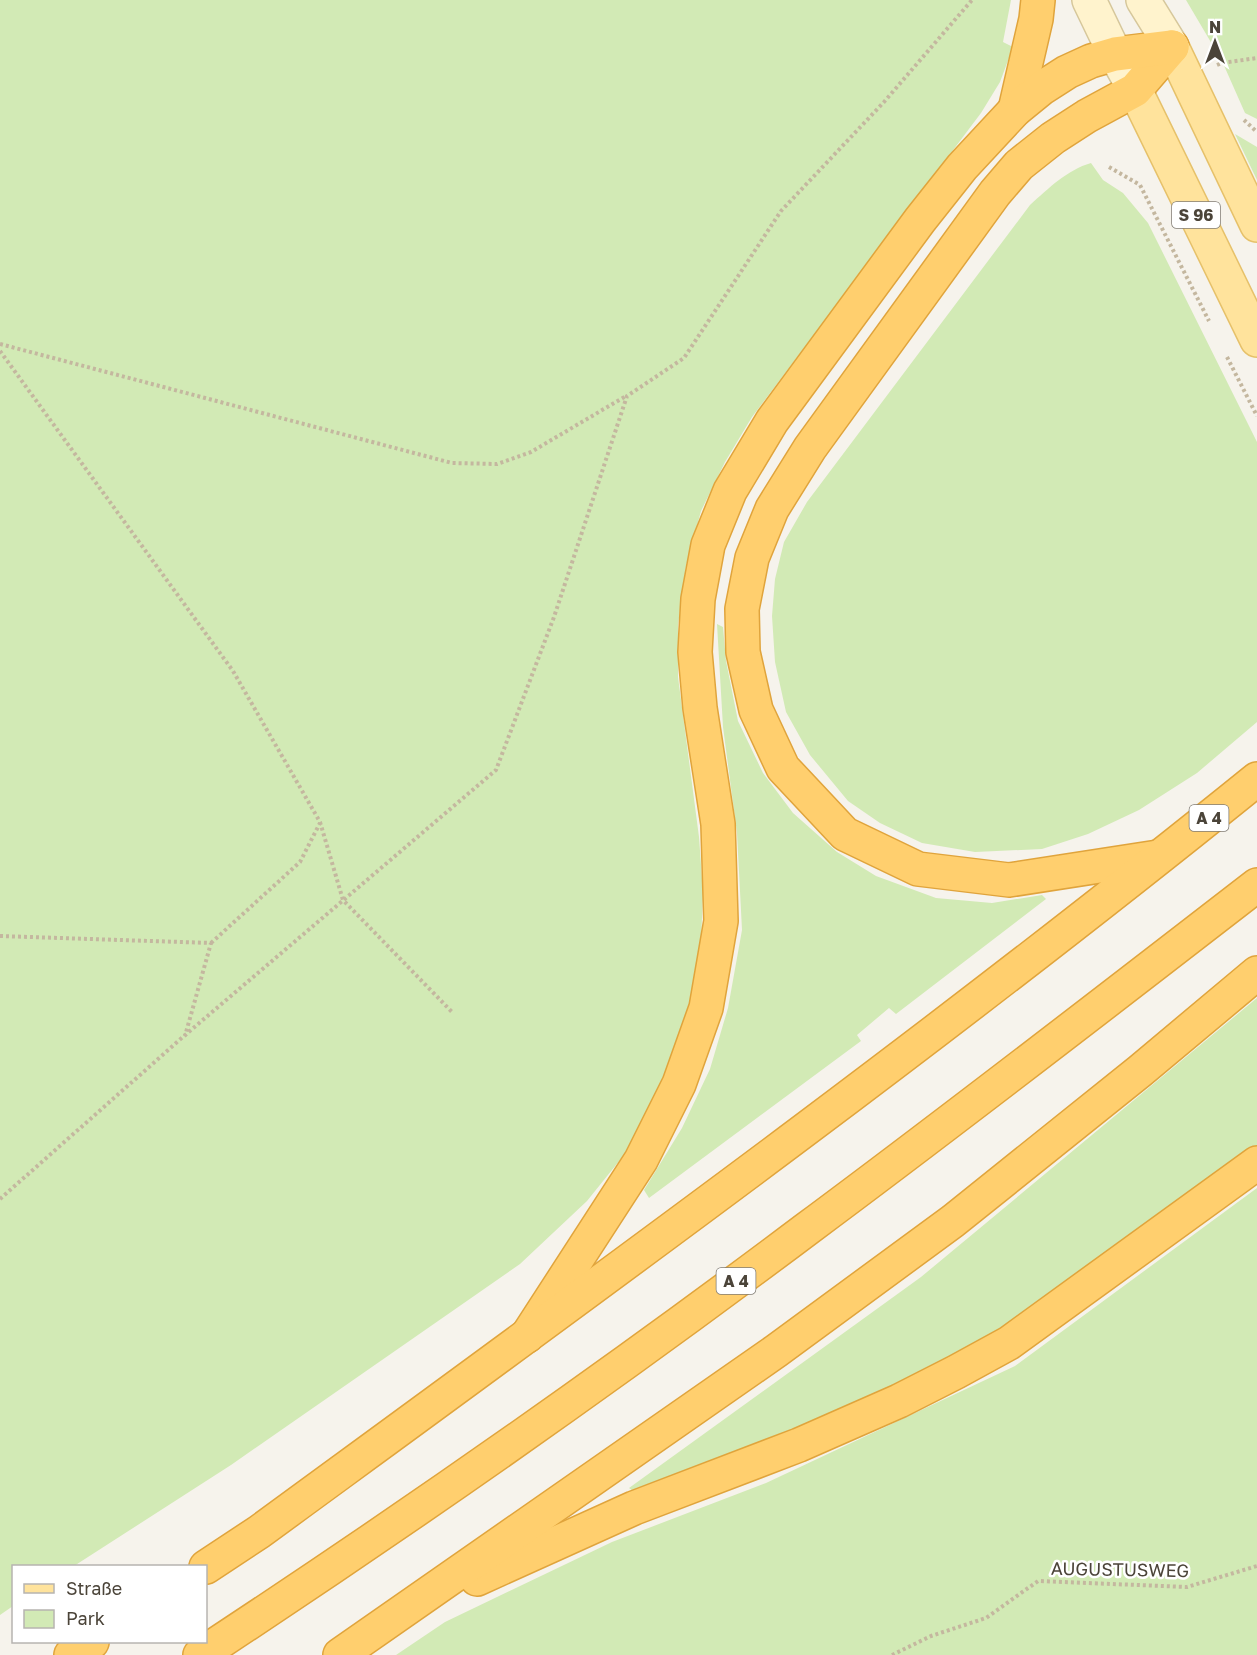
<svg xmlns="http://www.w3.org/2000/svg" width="1257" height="1655" font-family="'Golos Text',sans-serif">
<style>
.green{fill:#d2eab5}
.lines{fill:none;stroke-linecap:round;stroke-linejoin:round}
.secondary-casing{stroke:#d6c79b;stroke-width:36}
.primary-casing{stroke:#e6c16a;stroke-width:36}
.highway-casing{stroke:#e0a43c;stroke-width:36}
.path{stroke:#c4b79f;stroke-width:4;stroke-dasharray:3 3;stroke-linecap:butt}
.secondary{stroke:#fff3cd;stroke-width:33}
.primary{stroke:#ffe39c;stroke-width:33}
.highway{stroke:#ffcf6e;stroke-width:33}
.labels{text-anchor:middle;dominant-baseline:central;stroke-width:5;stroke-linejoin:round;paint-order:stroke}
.shield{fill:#fff;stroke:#817c74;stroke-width:1.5}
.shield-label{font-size:16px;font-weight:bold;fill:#4b4439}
.street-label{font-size:18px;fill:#4b4439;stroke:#fff}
</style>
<rect width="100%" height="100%" fill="#f6f3ec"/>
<g class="green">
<polygon points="0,0 1011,0 1003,42 1013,47 1000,82 981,113 752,417 725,462 701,511 686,566 678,625 678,677 699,837 703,892 701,942 695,990 658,1097 624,1155 587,1201 520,1264 231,1465 74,1566 14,1566 13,1606 0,1615"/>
<polygon points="1186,0 1257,0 1257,119 1245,113 1222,61"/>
<polygon points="1235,134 1257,147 1257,180"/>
<path d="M 1091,163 L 1103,180 L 1123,193 L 1148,223 L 1257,442 L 1257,722 L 1197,773 L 1139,810 L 1088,834 L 1042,849 L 975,852 L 922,843 L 880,823 L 848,801 L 810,755 L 786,712 L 775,662 L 772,616 L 775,579 L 784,542 L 807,502 L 1030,205 C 1049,188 1067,170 1091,163 Z"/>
<polygon points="717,624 723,627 726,661 738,721 763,773 793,813 837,852 876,876 936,898 992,903 1042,895 1046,899 896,1014 889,1008 857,1035 861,1041 649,1198 644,1190 682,1128 710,1069 728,1008 742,930 737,833 723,727"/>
<polygon points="1257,998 1257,1145 1107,1257 1018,1318 930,1373 844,1410 637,1494 629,1488 921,1277"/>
<polygon points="1257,1188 1257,1655 396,1655 445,1622 612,1542 766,1483 1015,1366"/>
</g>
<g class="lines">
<defs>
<g id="secondary">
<polyline points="1089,0 1115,54 1135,90"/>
<polyline points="1143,0 1172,47"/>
</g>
<g id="primary">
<polyline points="1172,47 1257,225"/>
<polyline points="1135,90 1257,340"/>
</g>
<g id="highway">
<polyline points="1015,110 1036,19 1038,0"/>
<polyline points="1158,857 1009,880 918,869 845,834 783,768 756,710 743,652 742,609 752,558 772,509 810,448 995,193 1019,165 1053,138 1087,116 1135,90 1172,47"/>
<polyline points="527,1336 641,1160 679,1084 706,1008 721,921 718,824 700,708 695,652 698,599 708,545 730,491 772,421 920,220 962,167 1015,110 1042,88 1067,72 1091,61 1115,54 1172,47"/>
<path d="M 206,1567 L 259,1532 C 595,1286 933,1041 1257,779"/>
<polyline points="477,1579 634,1508 799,1445 899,1401 956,1372 1009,1343 1257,1163"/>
<polyline points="71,1655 92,1642"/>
<path d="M 200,1655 C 407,1519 610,1377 808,1228 C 959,1116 1108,1000 1257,885"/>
<polyline points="340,1655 776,1351 953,1221 1140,1071 1257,973"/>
</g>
</defs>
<use href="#secondary" class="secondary-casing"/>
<use href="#primary" class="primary-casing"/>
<use href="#highway" class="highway-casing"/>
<g class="path">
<polyline points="1217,65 1222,63 1257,58"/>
<polyline points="1244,120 1257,132"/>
<polyline points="1109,167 1140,185 1209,321"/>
<polyline points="0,344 452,463 497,464 531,452 626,396"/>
<polyline points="0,351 233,671 320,822 343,900 452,1012"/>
<polyline points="1227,357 1257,416"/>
<polyline points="0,936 211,943 185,1036"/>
<polyline points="211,943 300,862 320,823"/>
<polyline points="0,1199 184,1036 496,770 554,617 627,396 684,358 781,211 884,102 972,0"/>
<polyline points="892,1655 931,1636 986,1618 1038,1581 1187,1587 1257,1566"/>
</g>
<use href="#secondary" class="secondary"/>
<use href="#primary" class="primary"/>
<use href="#highway" class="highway"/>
</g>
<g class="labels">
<g class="shield">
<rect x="1172" y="202" width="48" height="26" rx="4.5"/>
<rect x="1189.5" y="805" width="39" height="26" rx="4.5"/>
<rect x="716.5" y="1268" width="39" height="26" rx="4.5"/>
</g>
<g class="shield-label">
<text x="1196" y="215">S 96</text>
<text x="1209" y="818">A 4</text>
<text x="736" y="1281">A 4</text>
</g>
<g class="street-label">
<text transform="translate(1120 1569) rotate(1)">AUGUSTUSWEG</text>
</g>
</g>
<rect x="12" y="1565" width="195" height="78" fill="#ffffff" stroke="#b7b4b0" stroke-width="1.5"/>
<rect x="24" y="1584" width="30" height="9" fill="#ffe39c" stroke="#b7b4b0" stroke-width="1.5"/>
<text x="66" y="1595" font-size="18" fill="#4b4439">Straße</text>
<rect x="24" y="1610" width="30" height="18" fill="#d2eab5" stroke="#b7b4b0" stroke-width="1.5"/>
<text x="66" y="1625" font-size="18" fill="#4b4439">Park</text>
<g transform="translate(1215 42)" stroke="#ffffff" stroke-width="4.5" paint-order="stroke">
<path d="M0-4.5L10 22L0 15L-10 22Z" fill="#4b4439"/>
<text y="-9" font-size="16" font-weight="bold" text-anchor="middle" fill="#4b4439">N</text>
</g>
</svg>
